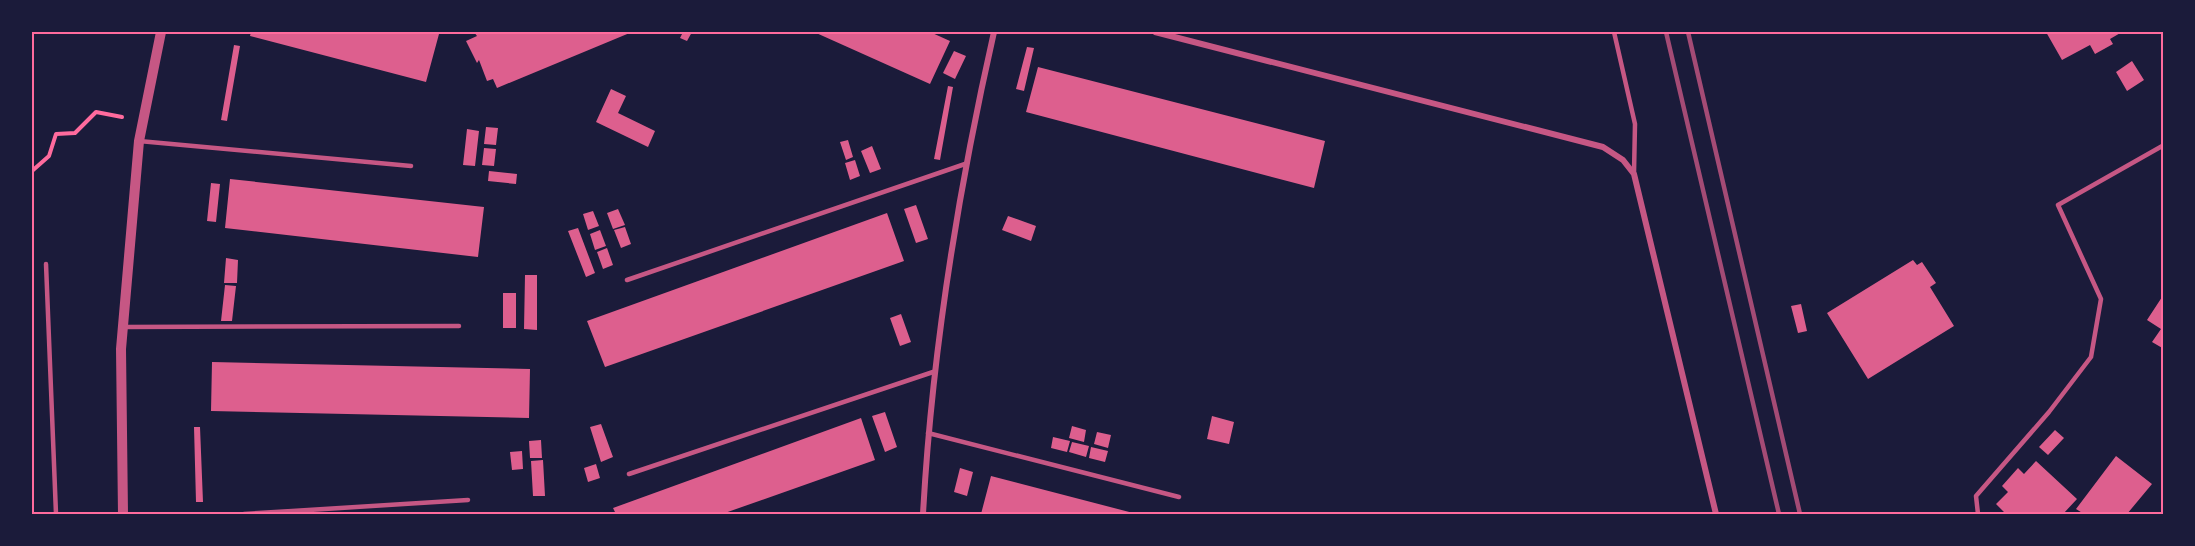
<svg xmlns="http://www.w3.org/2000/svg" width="2195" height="546" viewBox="0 0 2195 546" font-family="'PT Sans',sans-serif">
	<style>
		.building { fill: #dd5f8e }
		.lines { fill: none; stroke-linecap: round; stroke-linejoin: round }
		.path { stroke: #ff6b9d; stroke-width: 4 }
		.service { stroke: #c65784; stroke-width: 4.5 }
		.minor { stroke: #c65784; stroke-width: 6 }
		.tertiary { stroke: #c65784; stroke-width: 10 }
		.rail { stroke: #a44b75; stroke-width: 4.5 }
		.neatline { fill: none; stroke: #ff6b9d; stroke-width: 2 }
	</style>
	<rect width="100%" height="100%" fill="#1b1b3a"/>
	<!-- building -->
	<path class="building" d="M 251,32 L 432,32 L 439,34 L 426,82 L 250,36 Z
		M 474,32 L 632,32 L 497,88 L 493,79 L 487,81 L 479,60 L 477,63 L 466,41 L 477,36 Z
		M 683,32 L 692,32 L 687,41 L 680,38 Z
		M 814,32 L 930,32 L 950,41 L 930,84 Z
		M 2046,32 L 2122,32 L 2110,39 L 2113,44 L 2095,54 L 2090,45 L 2062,60 Z
		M 234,45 L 240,46 L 227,121 L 221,120 Z
		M 1027,47 L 1034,48 L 1024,91 L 1016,89 Z
		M 954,51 L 966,56 L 955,79 L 943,73 Z
		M 2132,61 L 2144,80 L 2127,91 L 2116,72 Z
		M 1038,67 L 1325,141 L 1314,188 L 1026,112 Z
		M 948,86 L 953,87 L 940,160 L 934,159 Z
		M 611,89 L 626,96 L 618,113 L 655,131 L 648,147 L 596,122 Z
		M 486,127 L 498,128 L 496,145 L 484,144 Z
		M 467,129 L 479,131 L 475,166 L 463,165 Z
		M 848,140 L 853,157 L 846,160 L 840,142 Z
		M 872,146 L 881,169 L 870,173 L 861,151 Z
		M 484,148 L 496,149 L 494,166 L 482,165 Z
		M 855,160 L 860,176 L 850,180 L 845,163 Z
		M 489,171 L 517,174 L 516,184 L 488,181 Z
		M 230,179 L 484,207 L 478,257 L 225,228 Z
		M 211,183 L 220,184 L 216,222 L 207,221 Z
		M 916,205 L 928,239 L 916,243 L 904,209 Z
		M 618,209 L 625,225 L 613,229 L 607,213 Z
		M 593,211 L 599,226 L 588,230 L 583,214 Z
		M 887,213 L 904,261 L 605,367 L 587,321 Z
		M 1008,216 L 1036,226 L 1031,241 L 1002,230 Z
		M 625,227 L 631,244 L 621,248 L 614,230 Z
		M 578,228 L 595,273 L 586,277 L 568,231 Z
		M 600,230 L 606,246 L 595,250 L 590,234 Z
		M 607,248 L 613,265 L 603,269 L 597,252 Z
		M 226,258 L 238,260 L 237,283 L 224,283 Z
		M 1913,260 L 1917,265 L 1922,262 L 1936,283 L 1930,287 L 1954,326 L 1868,379 L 1827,313 Z
		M 525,275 L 537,275 L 537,330 L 524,329 Z
		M 225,285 L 236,286 L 232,321 L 221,321 Z
		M 503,293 L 516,293 L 516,328 L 503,328 Z
		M 2164,294 L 2164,349 L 2152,342 L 2161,329 L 2147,320 Z
		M 1801,304 L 1807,331 L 1798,333 L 1791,306 Z
		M 901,314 L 911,342 L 900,346 L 890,318 Z
		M 212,362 L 530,369 L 529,418 L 211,411 Z
		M 885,412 L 897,447 L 885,452 L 872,416 Z
		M 1212,416 L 1234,422 L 1229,444 L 1207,439 Z
		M 861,418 L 875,460 L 722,514 L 616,514 L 613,508 Z
		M 601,424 L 613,457 L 601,462 L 590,427 Z
		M 1072,426 L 1086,430 L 1084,442 L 1069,438 Z
		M 194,427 L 200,427 L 203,502 L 196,502 Z
		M 2055,430 L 2064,438 L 2048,455 L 2039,447 Z
		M 1097,432 L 1111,435 L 1108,448 L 1094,444 Z
		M 1053,437 L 1070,441 L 1067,452 L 1051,448 Z
		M 541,440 L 542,458 L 530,458 L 529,441 Z
		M 1072,442 L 1089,446 L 1086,457 L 1069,452 Z
		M 1091,447 L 1108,451 L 1105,462 L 1089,458 Z
		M 522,451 L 523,469 L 512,470 L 510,452 Z
		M 2116,456 L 2152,484 L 2127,514 L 2084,514 L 2076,509 Z
		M 543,460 L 545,496 L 533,496 L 531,461 Z
		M 2036,461 L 2077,499 L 2063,514 L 2006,514 L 1996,504 L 2008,492 L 2002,486 L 2018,468 L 2024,474 Z
		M 596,464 L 600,478 L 588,482 L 584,468 Z
		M 960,468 L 973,472 L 967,496 L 954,492 Z
		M 991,476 L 1137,514 L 981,514 Z"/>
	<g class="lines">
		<!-- path -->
		<path class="path" d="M 32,171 L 49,156 L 56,134 L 75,133 L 96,112 L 122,117"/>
		<!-- service -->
		<path class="service" d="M 1614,32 L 1635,124 L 1634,173
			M 139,141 L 411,166
			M 46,264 L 56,514
			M 627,280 L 965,164
			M 123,327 L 459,326
			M 928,433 L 1179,497
			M 629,474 L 933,372
			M 244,514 L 468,500
			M 1978,514 L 1976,496 L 2049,412 L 2091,357 L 2101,299 L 2058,205 L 2164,145"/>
		<!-- minor -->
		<path class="minor" d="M 1155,32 L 1603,147 L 1623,160 L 1634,174 L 1716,514
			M 923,514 C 932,351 958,191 994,32"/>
		<!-- tertiary -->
		<path class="tertiary" d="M 123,514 L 121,349 L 139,141 L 161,32"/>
		<!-- rail -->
		<path class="rail" d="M 1666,32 L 1779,514
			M 1688,32 L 1800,514"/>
	</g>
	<!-- border -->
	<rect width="2195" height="546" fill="none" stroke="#1b1b3a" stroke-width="66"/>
	<rect x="33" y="33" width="2129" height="480" class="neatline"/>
</svg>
